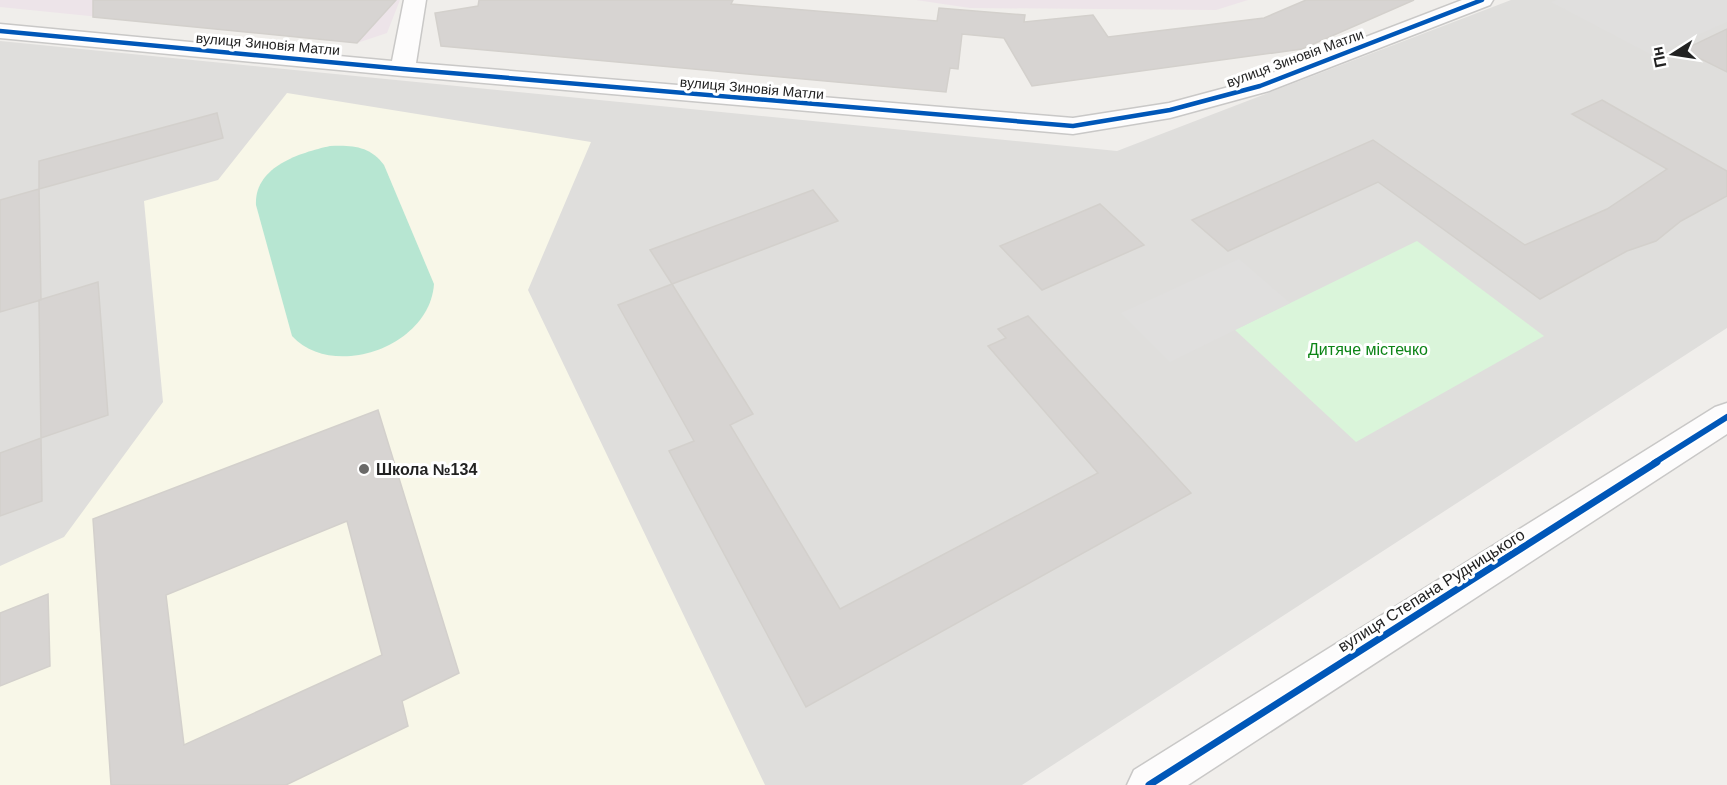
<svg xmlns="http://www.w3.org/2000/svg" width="1727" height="785" viewBox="0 0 1727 785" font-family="Arial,sans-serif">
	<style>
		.residential { fill: #dfdedc }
		.industrial { fill: #ede4e9 }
		.education { fill: #f8f7e8 }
		.park { fill: #daf5da }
		.pitch { fill: #b7e6d2 }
		.parking { fill: #e0dfde }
		.building { fill: #d7d4d2; stroke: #d3d0cc; stroke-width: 1.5; fill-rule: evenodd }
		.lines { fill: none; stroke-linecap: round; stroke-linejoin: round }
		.minor-casing { stroke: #c9c8c7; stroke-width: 3 }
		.minor { fill: #fdfcfc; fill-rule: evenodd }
		.cycleway-far2-casing { stroke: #fff; stroke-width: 8 }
		.cycleway-far1-casing { stroke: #fff; stroke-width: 10 }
		.cycleway-casing { stroke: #fff; stroke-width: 10 }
		.cycleway-far2 { stroke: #0057b8; stroke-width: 4.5 }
		.cycleway-far1 { stroke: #0057b8; stroke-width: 6 }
		.cycleway { stroke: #0057b8; stroke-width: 7 }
		.poi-dot { fill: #6a6968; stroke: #fff; stroke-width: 2 }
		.labels { text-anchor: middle; stroke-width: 6; stroke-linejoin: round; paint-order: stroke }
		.far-street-label { font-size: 14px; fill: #222; stroke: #fff }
		.park-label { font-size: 16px; fill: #0c8416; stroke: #fff }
		.poi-label { font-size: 16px; font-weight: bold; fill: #222; stroke: #fff; text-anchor: start }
		.street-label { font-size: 16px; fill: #222; stroke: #fff }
	</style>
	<rect width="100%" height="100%" fill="#f0eeeb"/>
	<!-- residential -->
	<path class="residential" d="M 1511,0 L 1727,0 L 1727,328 L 1022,785 L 0,785 L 0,41 L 1117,151 Z"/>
	<!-- industrial -->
	<path class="industrial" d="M 0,0 L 400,0 L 387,33 L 357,43 L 0,7 Z
		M 916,0 L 1248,0 L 1216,10 L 970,8 Z"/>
	<!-- education -->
	<path class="education" d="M 287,93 L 591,142 L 528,290 L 765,785 L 0,785 L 0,566 L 64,537 L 163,402 L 144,201 L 218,180 Z"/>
	<!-- park -->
	<path class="park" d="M 1417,241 L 1544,336 L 1356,442 L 1235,330 Z"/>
	<!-- pitch -->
	<path class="pitch" d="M 330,146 C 352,145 370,146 384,165 L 434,284 C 430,346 334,381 292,336 L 256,205 C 254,167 299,153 330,146 Z"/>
	<!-- parking -->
	<path class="parking" d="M 1557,0 L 1727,0 L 1727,22 L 1652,55 L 1551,2 Z
		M 1239,259 L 1290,303 L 1170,362 L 1121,313 Z"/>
	<!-- building -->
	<path class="building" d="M 93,0 L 396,0 L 357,43 L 93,17 Z
		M 479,0 L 733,0 L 731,4 L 937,21 L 939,8 L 1025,15 L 1024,22 L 1093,15 L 1108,37 L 1264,18 L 1306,0 L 1414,0 L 1302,49 L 1032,86 L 1004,38 L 962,34 L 958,69 L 950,68 L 946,92 L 441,46 L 435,13 L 478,6 Z
		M 1727,29 L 1727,72 L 1683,50 Z
		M 1602,100 L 1727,171 L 1727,196 L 1681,221 L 1656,241 L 1627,251 L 1540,299 L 1378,182 L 1228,251 L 1192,220 L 1373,140 L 1525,245 L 1607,209 L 1667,169 L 1572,114 Z
		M 217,113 L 223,138 L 39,189 L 39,161 Z
		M 39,189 L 41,300 L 0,312 L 0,200 Z
		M 813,190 L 838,221 L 672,284 L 650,250 Z
		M 1100,204 L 1144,245 L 1042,290 L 1000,246 Z
		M 98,282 L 108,415 L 41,438 L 39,300 Z
		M 672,284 L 753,414 L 730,425 L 840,609 L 1098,473 L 988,346 L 1006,338 L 998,329 L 1028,316 L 1191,493 L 806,707 L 669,451 L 694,441 L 618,305 Z
		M 378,410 L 459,673 L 402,701 L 408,726 L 286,785 L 111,785 L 93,519 ZM 347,521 L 382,655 L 184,745 L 166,595 Z
		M 41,438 L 42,501 L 0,516 L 0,453 Z
		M 48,594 L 50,666 L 0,686 L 0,613 Z"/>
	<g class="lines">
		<!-- minor casing -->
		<g class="minor-casing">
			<path id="minor" d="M 404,0 L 426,0 L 416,63 L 1073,118 L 1169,103 L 1251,81 L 1462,0 L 1493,0 L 1490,5 L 1269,91 L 1170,118 L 1073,134 L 403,76 L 0,38 L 0,24 L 392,61 Z
				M 1727,403 L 1727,434 L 1188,785 L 1127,785 L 1134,770 L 1715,407 Z"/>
		</g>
		<!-- minor -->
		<use href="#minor" class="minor"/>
		<!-- cycleway-far2 casing -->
		<g class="cycleway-far2-casing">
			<path id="cycleway-far2" d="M 0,31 L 403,69 L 1073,126 L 1170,110 L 1260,86 L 1482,0"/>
		</g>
		<!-- cycleway-far1 casing -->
		<g class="cycleway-far1-casing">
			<path id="cycleway-far1" d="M 1654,463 L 1727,417"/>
		</g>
		<!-- cycleway casing -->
		<g class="cycleway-casing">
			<path id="cycleway" d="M 1149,785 L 1657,462"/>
		</g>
		<!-- cycleway-far2 -->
		<use href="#cycleway-far2" class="cycleway-far2"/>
		<!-- cycleway-far1 -->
		<use href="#cycleway-far1" class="cycleway-far1"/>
		<!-- cycleway -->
		<use href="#cycleway" class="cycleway"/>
	</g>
	<!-- markers -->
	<circle class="poi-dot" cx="364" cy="469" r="6"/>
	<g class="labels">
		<!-- far-street labels -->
		<g class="far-street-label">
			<text transform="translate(268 44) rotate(5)" y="5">вулиця Зиновія Матли</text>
			<text transform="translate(1295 58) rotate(-20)" y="5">вулиця Зиновія Матли</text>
			<text transform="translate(752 88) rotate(5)" y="5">вулиця Зиновія Матли</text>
		</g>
		<!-- park labels -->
		<g class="park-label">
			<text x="1368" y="355">Дитяче містечко</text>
		</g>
		<!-- poi labels -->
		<g class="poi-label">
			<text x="376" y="475">Школа №134</text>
		</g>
		<!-- street labels -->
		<g class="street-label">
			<text transform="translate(1431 590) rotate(-32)" y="6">вулиця Степана Рудницького</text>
		</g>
	</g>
	<!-- north arrow -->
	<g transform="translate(1673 54) rotate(258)" stroke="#ffffff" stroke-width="4.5" paint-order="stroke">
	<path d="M0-4.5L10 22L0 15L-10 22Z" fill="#222222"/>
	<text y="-9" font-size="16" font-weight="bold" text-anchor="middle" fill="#222222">Пн</text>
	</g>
</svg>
